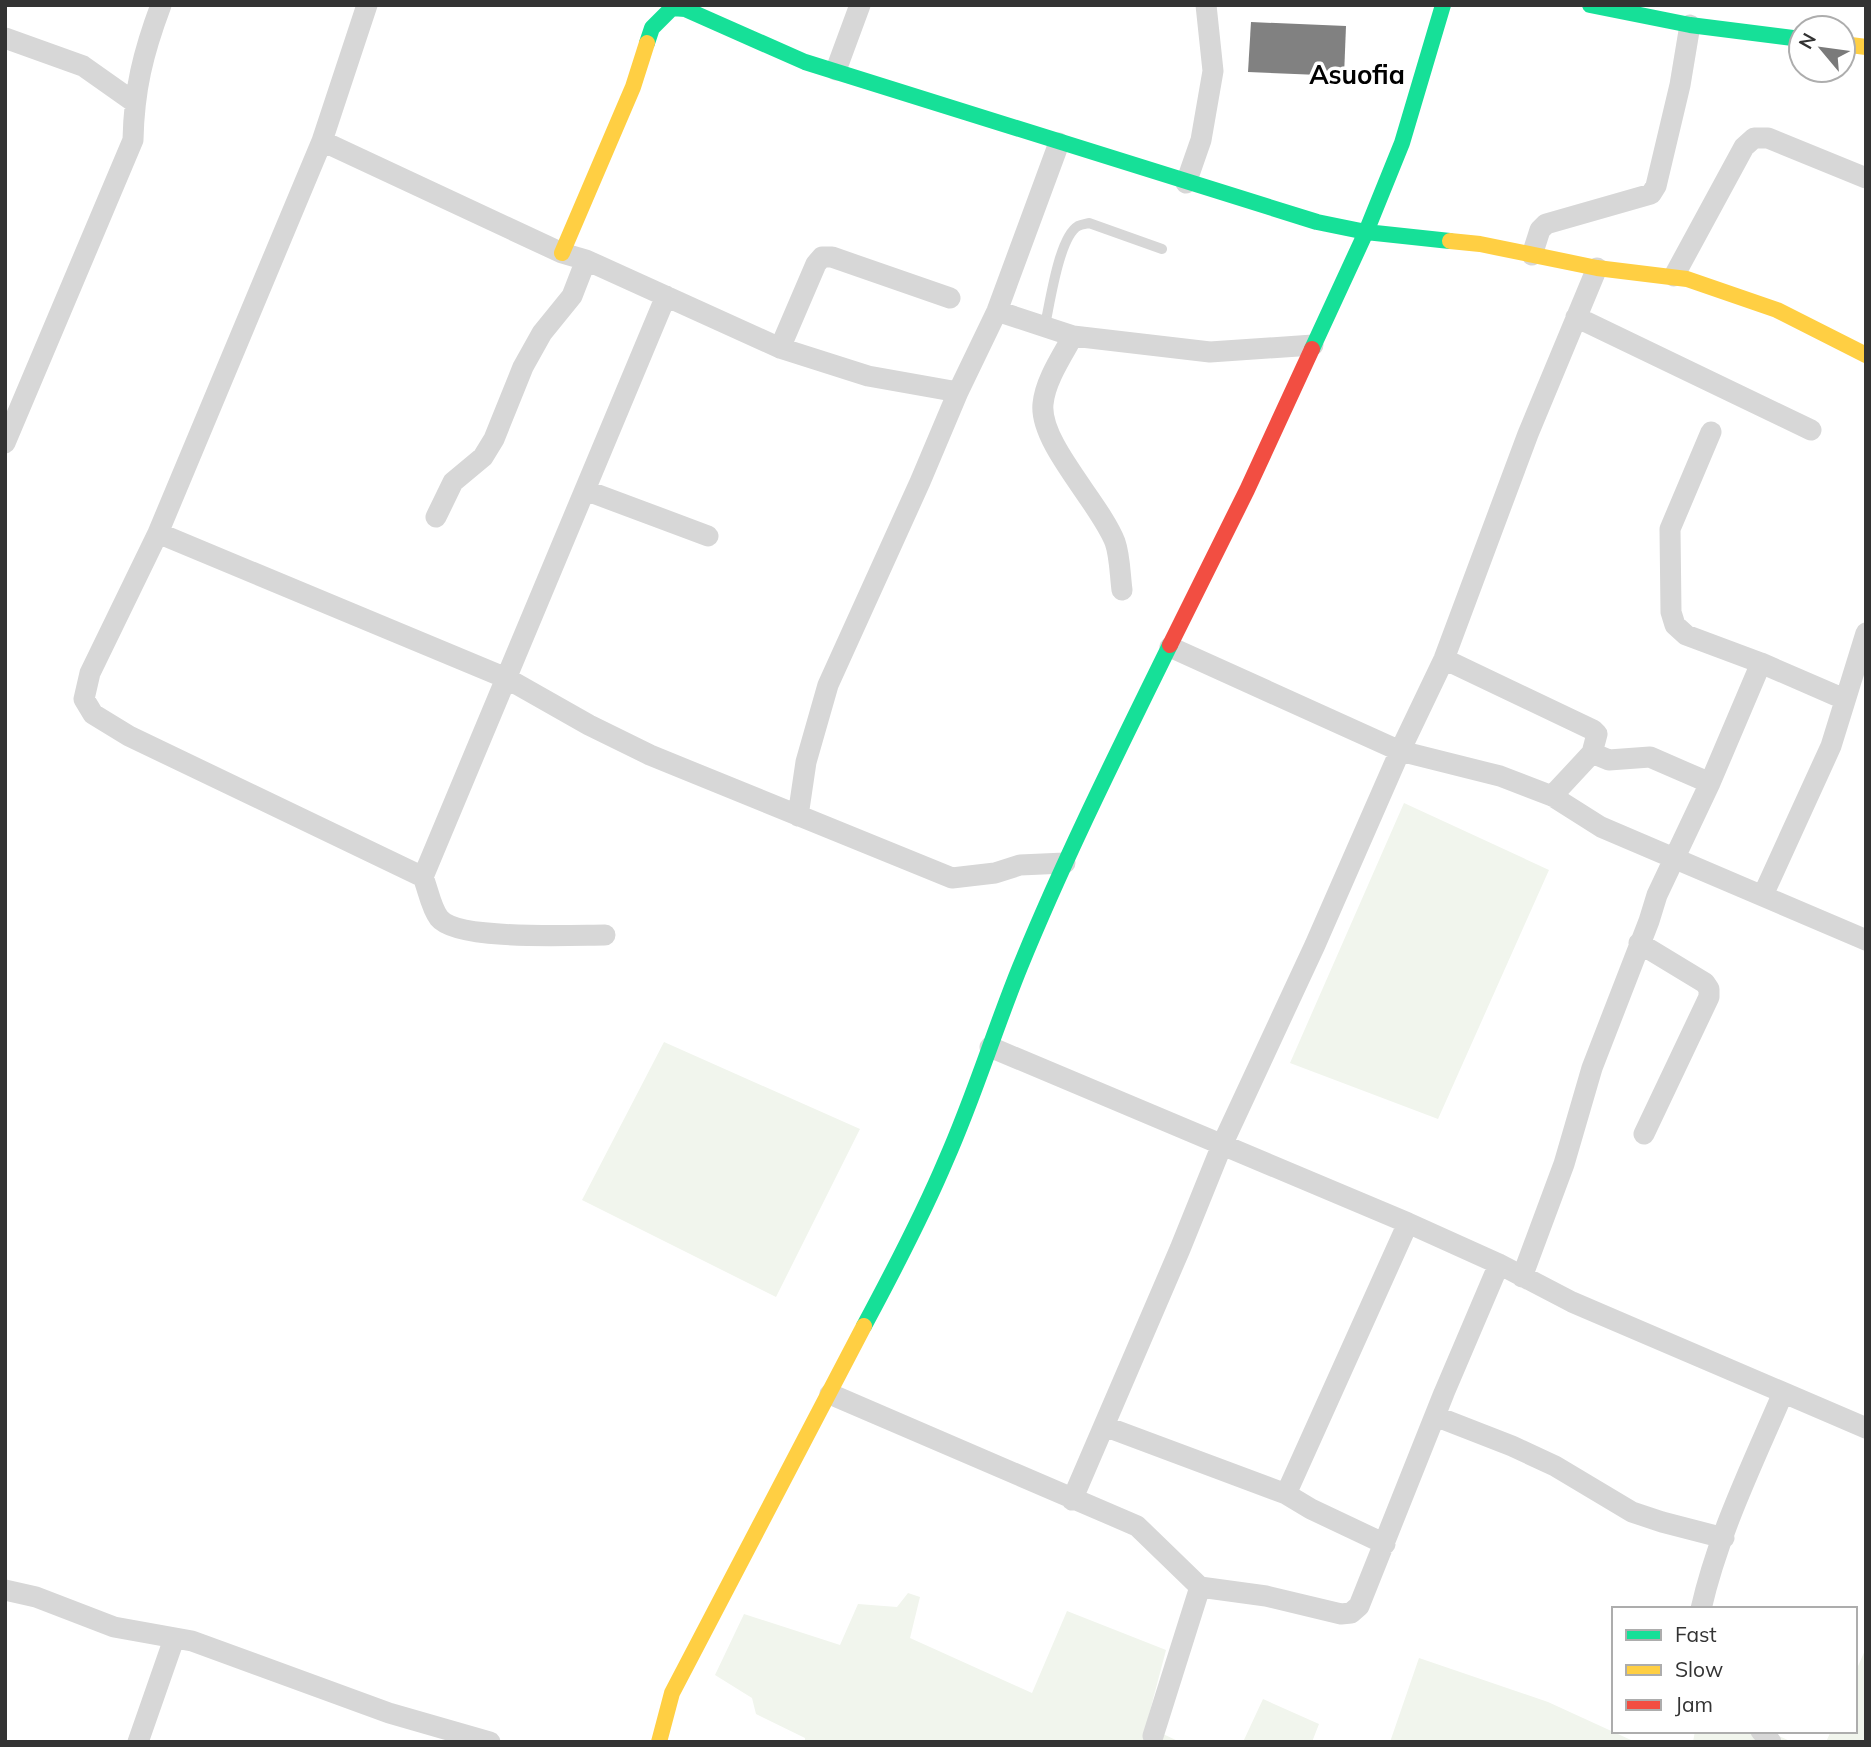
<svg xmlns="http://www.w3.org/2000/svg" width="1871" height="1747" viewBox="0 0 1871 1747" font-family="Mulish,sans-serif">
	<style>
		.green { fill: #f1f5ed }
		.building { fill: #818181 }
		.lines { fill: none; stroke-linecap: round; stroke-linejoin: round }
		.lane { stroke: #d7d7d7; stroke-width: 10 }
		.street { stroke: #d7d7d7; stroke-width: 21 }
		.fast { stroke: #16e098; stroke-width: 16 }
		.slow { stroke: #ffcf43; stroke-width: 16 }
		.jam { stroke: #f24e42; stroke-width: 16 }
		.labels { text-anchor: middle; stroke-width: 7; stroke-linejoin: round; paint-order: stroke }
		.district-label { font-size: 26px; font-weight: bold; fill: #000; stroke: #fff }
	</style>
	<rect width="100%" height="100%" fill="#fff"/>
	<!-- green -->
	<path class="green" d="M 1404,803 L 1549,870 L 1438,1119 L 1290,1063 Z
		M 664,1042 L 860,1129 L 776,1297 L 582,1200 Z
		M 908,1593 L 920,1597 L 910,1638 L 1032,1693 L 1067,1611 L 1166,1650 L 1146,1726 L 1180,1742 L 805,1742 L 805,1738 L 756,1714 L 752,1698 L 715,1675 L 744,1614 L 840,1645 L 858,1604 L 897,1607 Z
		M 1866,1648 L 1866,1742 L 1826,1742 L 1831,1731 L 1855,1731 L 1855,1673 Z
		M 1419,1658 L 1548,1702 L 1631,1740 L 1631,1742 L 1390,1742 Z
		M 1263,1699 L 1319,1724 L 1312,1742 L 1243,1742 Z
		M 1695,1731 L 1777,1731 L 1777,1735 L 1792,1742 L 1693,1742 Z"/>
	<!-- building -->
	<path class="building" d="M 1251,22 L 1346,26 L 1344,76 L 1248,72 Z"/>
	<g class="lines">
		<!-- lane -->
		<path class="lane" d="M 1045,325 C 1050,303 1059,237 1078,226 C 1082,224 1086,224 1089,223 L 1162,249"/>
		<!-- street -->
		<path class="street" d="M 367,5 L 322,141 L 158,533 L 90,673 L 84,699 L 93,714 L 129,736 L 423,877
			M 5,38 L 83,66 L 134,102
			M 836,70 L 860,5
			M 322,141 L 562,253 L 586,260 L 780,348 L 868,376 L 958,392
			M 1186,183 L 1201,140 L 1213,71 L 1206,5
			M 1532,255 L 1540,230 L 1546,224 L 1651,194 L 1656,186 L 1680,85 L 1690,25
			M 1674,276 L 1744,147 L 1754,138 L 1768,138 L 1866,178
			M 997,311 L 1073,336 L 1210,352 L 1313,345
			M 1576,317 L 1811,430
			M 1073,336 C 1062,356 1045,381 1043,404 C 1039,443 1100,503 1115,542 C 1120,556 1120,575 1122,590
			M 780,348 L 816,264 L 822,257 L 832,257 L 950,298
			M 1711,432 L 1670,529 L 1671,612 L 1675,625 L 1686,635 L 1761,663 L 1844,699
			M 5,443 L 133,140 C 134,90 143,53 161,5
			M 585,490 L 708,536
			M 436,517 L 453,482 L 483,457 L 494,439 L 523,367 L 542,333 L 572,296 L 586,260
			M 158,533 L 506,678 L 589,725 L 650,755 L 952,878 L 995,873 L 1020,865 L 1065,863
			M 1170,647 L 1400,751 L 1500,776 L 1552,796 L 1601,827 L 1866,940
			M 1444,659 L 1593,730 L 1597,734 L 1592,753 L 1552,796
			M 1592,753 L 1609,760 L 1650,757 L 1710,783
			M 798,816 L 806,762 L 828,685 L 920,482 L 958,392 L 997,311 L 1059,143
			M 1763,895 L 1831,746 L 1866,633
			M 605,935 C 573,935 457,941 439,918 C 431,908 428,889 423,877 L 666,296
			M 1639,943 L 1705,983 L 1709,989 L 1709,997 L 1644,1134
			M 990,1047 L 1408,1223 L 1499,1264 L 1572,1302 L 1866,1428
			M 1522,1277 L 1564,1164 L 1592,1068 L 1649,921 L 1657,895 L 1710,783 L 1761,663
			M 830,1394 L 1137,1526 L 1200,1587
			M 1435,1416 L 1512,1446 L 1555,1466 L 1632,1512 L 1662,1522 L 1724,1538
			M 1104,1426 L 1286,1494 L 1311,1509 L 1385,1544
			M 1286,1494 L 1408,1223
			M 1072,1500 L 1180,1249 L 1222,1145 L 1315,945 L 1400,751 L 1444,659 L 1528,434 L 1597,268
			M 5,1590 L 36,1597 L 114,1627 L 192,1641 L 389,1713 L 490,1742
			M 1701,1609 C 1718,1534 1753,1463 1783,1393
			M 1761,1731 L 1771,1742
			M 1153,1736 L 1200,1587 L 1266,1596 L 1341,1614 L 1351,1613 L 1359,1606 L 1444,1393 L 1499,1264
			M 138,1742 L 174,1639"/>
		<!-- fast -->
		<path class="fast" d="M 1590,5 L 1690,25 L 1801,39
			M 647,43 L 652,28 L 672,8 L 685,9 L 805,62 L 1317,222 L 1366,232 L 1450,241
			M 1312,349 L 1366,232 L 1402,143 L 1443,5
			M 864,1326 C 893,1272 922,1217 946,1160 C 974,1097 994,1031 1020,967 C 1065,857 1118,751 1170,645"/>
		<!-- slow -->
		<path class="slow" d="M 1843,44 L 1866,47
			M 1450,241 L 1480,244 L 1597,268 L 1687,279 L 1777,310 L 1866,355
			M 562,253 L 633,87 L 647,43
			M 659,1742 L 672,1693 L 864,1326"/>
		<!-- jam -->
		<path class="jam" d="M 1170,645 L 1247,490 L 1312,349"/>
	</g>
	<g class="labels">
		<!-- district labels -->
		<g class="district-label">
			<text x="1357" y="84">Asuofia</text>
		</g>
	</g>
	<!-- border -->
	<rect width="1871" height="1747" fill="none" stroke="#333333" stroke-width="14"/>
	<!-- legend -->
	<rect x="1612" y="1607" width="245" height="126" fill="#ffffff" stroke="#adadad" stroke-width="2"/>
	<rect x="1626" y="1630" width="35" height="10" fill="#16e098" stroke="#adadad" stroke-width="2"/>
	<text x="1675" y="1642" font-size="21" fill="#333333">Fast</text>
	<rect x="1626" y="1665" width="35" height="10" fill="#ffcf43" stroke="#adadad" stroke-width="2"/>
	<text x="1675" y="1677" font-size="21" fill="#333333">Slow</text>
	<rect x="1626" y="1700" width="35" height="10" fill="#f24e42" stroke="#adadad" stroke-width="2"/>
	<text x="1675" y="1712" font-size="21" fill="#333333">Jam</text>
	<!-- north arrow -->
	<g transform="translate(1822 49) rotate(299)"><circle r="33" fill="#ffffff" stroke="#adadad" stroke-width="2"/>
	<path d="M0-5L12 26L0 18L-12 26Z" fill="#7a7a7a"/>
	<text y="-10" font-size="19" font-weight="bold" text-anchor="middle" fill="#333333">N</text>
	</g>
</svg>
